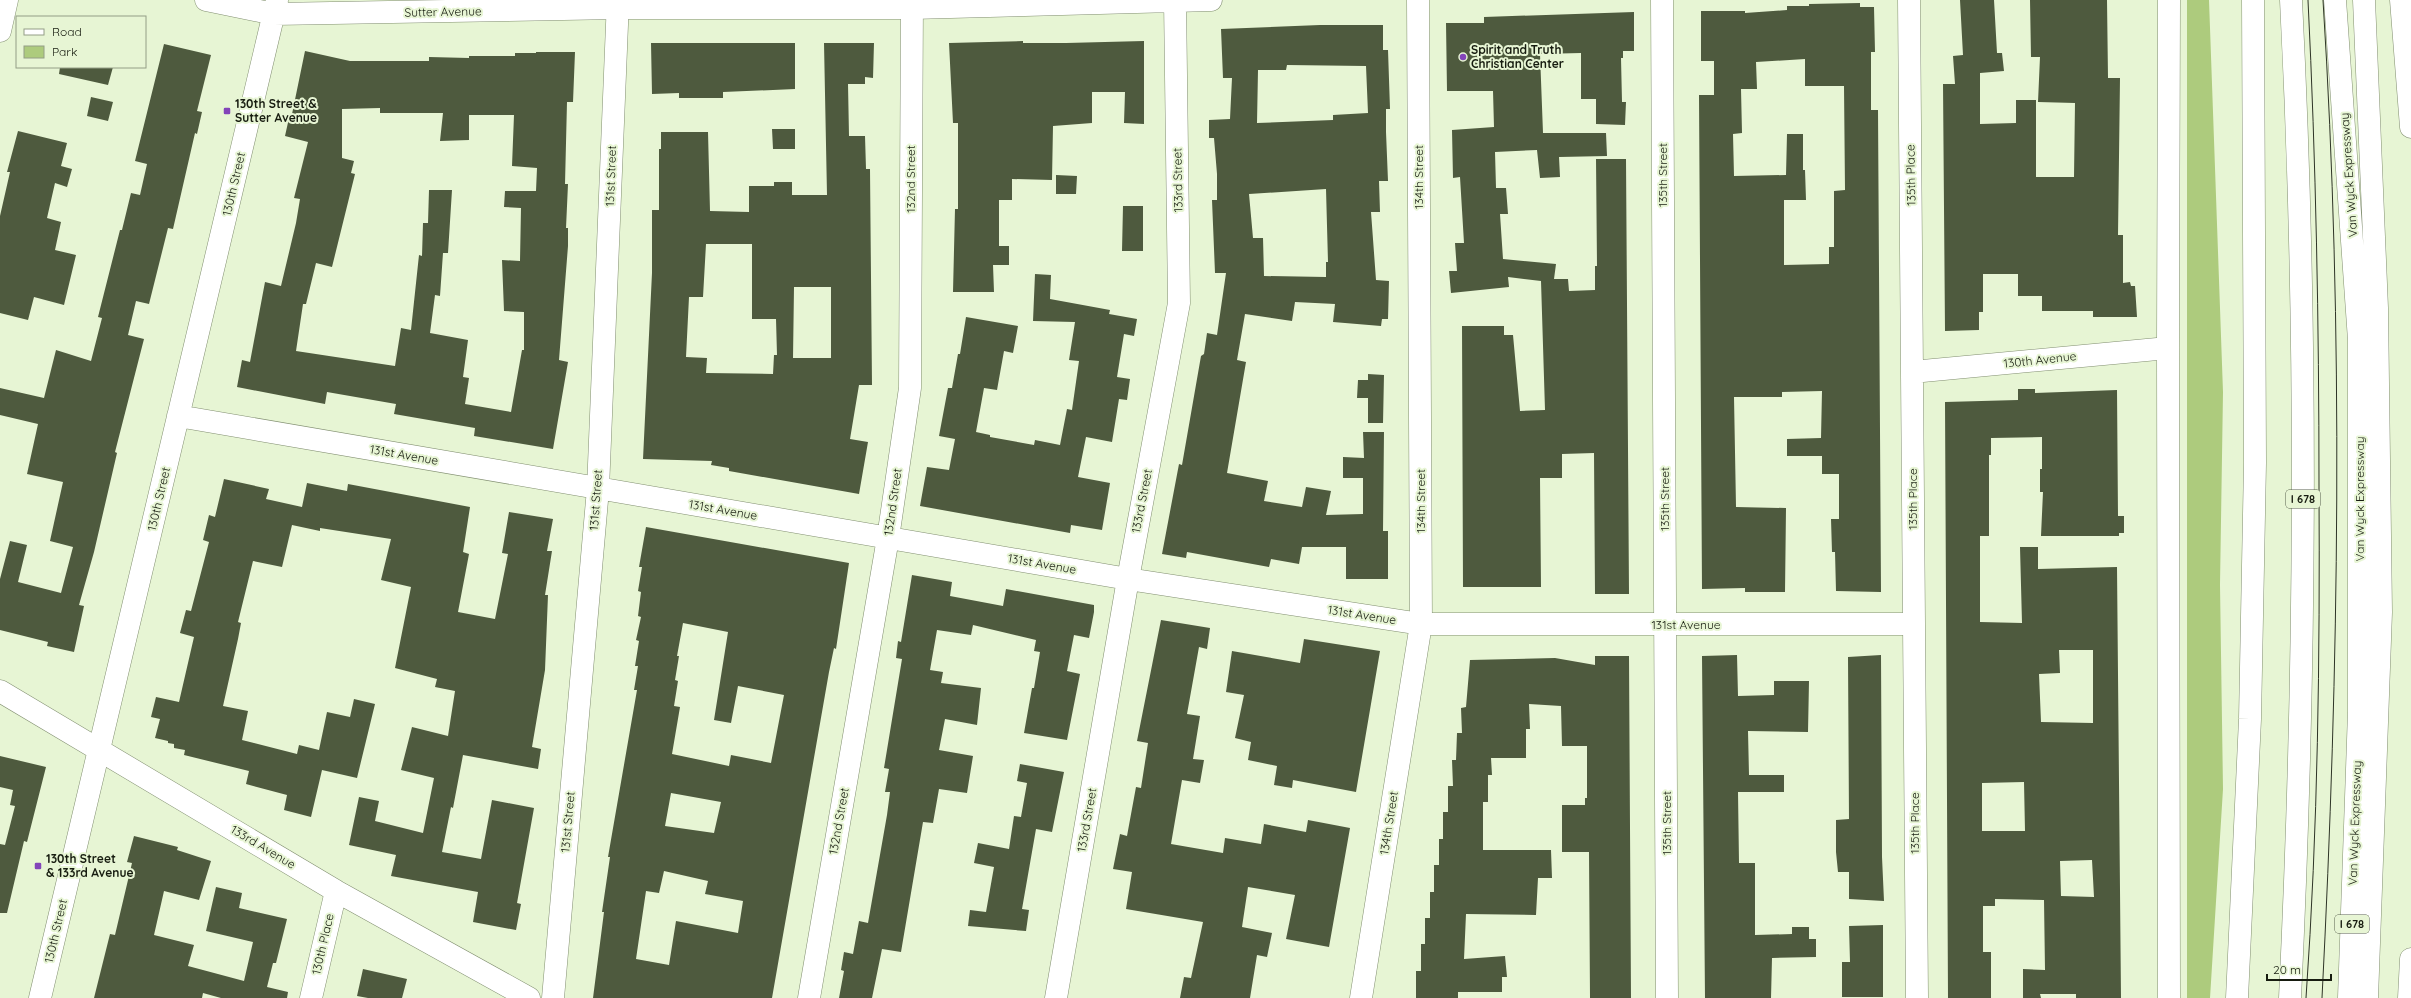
<svg xmlns="http://www.w3.org/2000/svg" width="2411" height="998" viewBox="0 0 2411 998" font-family="Quicksand,sans-serif">
	<style>
		.green { fill: #adcb7d }
		.building { fill: #4e5a3e; fill-rule: evenodd }
		.lines { fill: none; stroke-linecap: round; stroke-linejoin: round }
		.minor-casing { stroke: #828f71; stroke-width: 23 }
		.highway-casing { stroke: #828f71; stroke-width: 23 }
		.minor { stroke: #fff; stroke-width: 22 }
		.highway { stroke: #fff; stroke-width: 22 }
		.tram { stroke: #2e3426; stroke-width: 1 }
		.poi-dot { fill: #8344b9; stroke: #e7f5d4; stroke-width: 1.5 }
		.labels { text-anchor: middle; stroke-width: 4; stroke-linejoin: round; paint-order: stroke }
		.shield { fill: #e7f5d4; stroke: #555d4b; stroke-width: 1 }
		.shield-label { font-size: 11px; font-weight: bold; fill: #171c10 }
		.street-label { font-size: 12px; fill: #171c10; stroke: #e7f5d4 }
		.poi-label { font-size: 12px; font-weight: bold; fill: #171c10; stroke: #e7f5d4; text-anchor: start }
	</style>
	<rect width="100%" height="100%" fill="#e7f5d4"/>
	<!-- green -->
	<path class="green" d="M 2187,0 L 2209,0 L 2223,392 L 2220,585 L 2223,789 L 2210,998 L 2187,998 Z"/>
	<!-- building -->
	<path class="building" d="M 1960,0 L 1994,0 L 1997,53 L 2002,53 L 2004,71 L 1980,73 L 1980,124 L 2016,123 L 2016,100 L 2036,100 L 2036,177 L 2074,177 L 2075,103 L 2038,102 L 2040,57 L 2031,57 L 2030,0 L 2107,0 L 2108,78 L 2120,78 L 2118,235 L 2123,235 L 2123,283 L 2130,282 L 2131,286 L 2135,286 L 2137,317 L 2093,317 L 2093,311 L 2042,311 L 2042,296 L 2018,296 L 2018,274 L 1983,274 L 1983,312 L 1979,312 L 1979,330 L 1945,331 L 1943,84 L 1955,84 L 1953,56 L 1963,55 Z
		M 1860,3 L 1860,7 L 1874,7 L 1875,52 L 1871,52 L 1871,110 L 1878,110 L 1881,592 L 1836,591 L 1835,552 L 1832,552 L 1831,519 L 1839,519 L 1839,474 L 1822,474 L 1822,456 L 1787,456 L 1787,439 L 1821,438 L 1822,391 L 1782,392 L 1782,397 L 1734,397 L 1736,507 L 1786,508 L 1785,592 L 1745,592 L 1745,588 L 1702,589 L 1699,95 L 1714,95 L 1714,61 L 1701,61 L 1701,11 L 1745,11 L 1745,13 L 1787,10 L 1787,6 L 1809,6 L 1809,4 ZM 1805,59 L 1805,86 L 1844,86 L 1845,190 L 1834,191 L 1834,247 L 1829,247 L 1829,264 L 1784,265 L 1784,200 L 1806,200 L 1805,170 L 1803,170 L 1803,134 L 1787,134 L 1786,175 L 1734,176 L 1733,134 L 1742,133 L 1741,89 L 1757,89 L 1756,62 Z
		M 1634,12 L 1634,51 L 1623,51 L 1623,58 L 1621,58 L 1622,102 L 1626,102 L 1625,125 L 1596,124 L 1596,99 L 1581,99 L 1581,53 L 1540,54 L 1543,133 L 1606,133 L 1607,156 L 1559,157 L 1560,177 L 1540,178 L 1537,150 L 1495,152 L 1496,188 L 1506,188 L 1508,214 L 1500,214 L 1503,259 L 1556,264 L 1554,279 L 1568,279 L 1569,291 L 1595,290 L 1595,266 L 1597,266 L 1596,159 L 1626,159 L 1629,594 L 1595,594 L 1594,453 L 1562,454 L 1562,478 L 1540,478 L 1541,587 L 1463,587 L 1462,326 L 1504,326 L 1504,335 L 1513,335 L 1520,411 L 1545,410 L 1541,281 L 1508,277 L 1509,287 L 1451,293 L 1449,271 L 1457,271 L 1455,243 L 1464,243 L 1460,177 L 1453,178 L 1452,130 L 1494,127 L 1493,91 L 1447,91 L 1446,23 L 1484,23 L 1484,17 Z
		M 1320,25 L 1383,25 L 1383,50 L 1388,50 L 1390,109 L 1386,109 L 1386,132 L 1388,181 L 1379,181 L 1380,212 L 1371,212 L 1376,280 L 1389,281 L 1388,319 L 1382,319 L 1381,326 L 1333,322 L 1335,304 L 1295,302 L 1292,321 L 1245,314 L 1237,360 L 1246,362 L 1227,473 L 1268,481 L 1264,501 L 1302,507 L 1306,487 L 1331,491 L 1326,515 L 1363,514 L 1363,478 L 1343,478 L 1343,457 L 1364,458 L 1363,432 L 1384,432 L 1383,531 L 1388,531 L 1388,579 L 1346,579 L 1346,547 L 1302,547 L 1299,564 L 1271,559 L 1269,567 L 1187,552 L 1186,558 L 1162,554 L 1179,464 L 1182,465 L 1201,356 L 1204,354 L 1207,333 L 1217,335 L 1226,273 L 1215,273 L 1212,200 L 1217,200 L 1217,174 L 1214,138 L 1209,138 L 1209,120 L 1230,119 L 1232,78 L 1223,78 L 1221,29 ZM 1287,65 L 1366,66 L 1368,113 L 1333,115 L 1333,120 L 1257,123 L 1258,70 L 1286,70 ZM 1326,189 L 1328,262 L 1326,262 L 1326,277 L 1264,276 L 1263,238 L 1253,238 L 1249,194 Z
		M 1023,41 L 1023,43 L 1066,43 L 1144,41 L 1144,124 L 1124,123 L 1125,92 L 1092,92 L 1092,123 L 1053,126 L 1052,180 L 1012,179 L 1012,200 L 999,200 L 999,246 L 1009,246 L 1009,265 L 993,265 L 994,292 L 953,292 L 955,209 L 958,209 L 958,123 L 953,123 L 949,43 Z
		M 651,43 L 795,43 L 795,89 L 723,92 L 723,98 L 679,98 L 679,93 L 652,94 Z
		M 824,43 L 874,43 L 873,78 L 865,77 L 865,84 L 848,84 L 849,136 L 865,136 L 866,169 L 870,169 L 872,385 L 859,385 L 850,439 L 868,442 L 859,494 L 729,471 L 729,468 L 711,465 L 712,461 L 643,459 L 652,273 L 652,210 L 659,210 L 659,149 L 661,149 L 661,132 L 708,132 L 710,211 L 749,212 L 749,186 L 774,186 L 774,182 L 792,182 L 792,195 L 827,195 ZM 706,244 L 752,244 L 752,319 L 776,319 L 777,355 L 774,355 L 773,374 L 706,373 L 707,358 L 686,357 L 689,297 L 703,297 ZM 794,287 L 831,287 L 831,358 L 793,358 Z
		M 164,44 L 211,55 L 197,111 L 202,112 L 197,134 L 195,133 L 173,229 L 168,228 L 149,304 L 136,301 L 128,335 L 144,339 L 115,452 L 117,453 L 94,552 L 79,605 L 84,606 L 74,652 L 47,646 L 48,642 L 0,630 L 0,579 L 10,541 L 27,545 L 18,582 L 61,593 L 73,547 L 50,541 L 63,482 L 27,474 L 38,424 L 0,415 L 0,388 L 44,398 L 56,350 L 91,361 L 102,318 L 98,317 L 120,230 L 122,230 L 131,193 L 140,195 L 147,164 L 135,161 Z
		M 305,51 L 350,61 L 429,61 L 429,57 L 469,58 L 469,56 L 515,56 L 515,53 L 536,53 L 536,52 L 575,52 L 573,102 L 567,102 L 565,184 L 568,184 L 566,228 L 568,228 L 568,246 L 559,360 L 568,362 L 553,449 L 474,436 L 475,428 L 394,414 L 396,404 L 327,392 L 325,404 L 237,387 L 242,360 L 250,362 L 265,282 L 281,286 L 296,223 L 300,199 L 294,198 L 308,142 L 285,136 L 289,118 L 291,119 ZM 380,108 L 380,113 L 443,113 L 440,141 L 469,140 L 469,115 L 514,115 L 512,166 L 537,168 L 536,191 L 505,191 L 504,207 L 521,208 L 520,261 L 502,260 L 504,311 L 524,312 L 524,350 L 522,350 L 511,412 L 465,404 L 469,378 L 463,377 L 468,340 L 430,333 L 435,295 L 440,296 L 443,253 L 448,253 L 452,190 L 429,190 L 428,223 L 423,223 L 422,256 L 419,255 L 411,330 L 401,328 L 395,366 L 296,351 L 303,304 L 306,304 L 316,263 L 332,267 L 355,174 L 351,173 L 354,161 L 342,158 L 342,109 Z
		M 60,67 L 113,67 L 108,85 L 59,74 Z
		M 91,97 L 113,102 L 108,121 L 87,116 Z
		M 772,129 L 795,129 L 795,149 L 773,149 Z
		M 18,131 L 67,143 L 61,166 L 72,169 L 67,187 L 55,183 L 47,218 L 61,222 L 55,250 L 76,255 L 64,305 L 34,297 L 28,320 L 0,313 L 0,216 L 10,172 L 7,172 Z
		M 1056,175 L 1077,176 L 1076,194 L 1056,194 Z
		M 1123,206 L 1143,206 L 1143,251 L 1122,251 Z
		M 1035,274 L 1051,275 L 1050,299 L 1110,310 L 1109,314 L 1137,319 L 1134,336 L 1124,334 L 1117,377 L 1130,379 L 1127,400 L 1119,399 L 1112,442 L 1086,437 L 1078,477 L 1110,483 L 1102,530 L 1071,525 L 1070,533 L 920,506 L 927,467 L 949,470 L 955,439 L 939,436 L 948,388 L 952,388 L 958,354 L 960,354 L 966,317 L 1018,326 L 1013,353 L 1004,351 L 997,390 L 984,388 L 976,432 L 990,435 L 990,437 L 1034,445 L 1035,440 L 1060,445 L 1067,409 L 1072,410 L 1079,361 L 1069,360 L 1075,322 L 1033,321 Z
		M 1368,374 L 1384,375 L 1383,423 L 1368,423 L 1368,398 L 1357,398 L 1358,380 L 1368,380 Z
		M 2018,389 L 2035,389 L 2035,393 L 2117,390 L 2118,516 L 2124,516 L 2124,533 L 2119,533 L 2119,536 L 2041,536 L 2043,492 L 2040,492 L 2040,469 L 2042,469 L 2042,437 L 1991,438 L 1991,455 L 1989,455 L 1989,536 L 1980,536 L 1980,622 L 2022,623 L 2020,547 L 2038,547 L 2038,569 L 2117,567 L 2121,998 L 2076,998 L 2076,994 L 2040,994 L 2041,998 L 2023,998 L 2023,969 L 2045,970 L 2044,900 L 1995,899 L 1995,906 L 1983,906 L 1983,952 L 1991,952 L 1991,998 L 1948,998 L 1945,402 L 2018,400 ZM 2059,650 L 2093,650 L 2093,723 L 2041,722 L 2039,674 L 2060,673 ZM 2024,782 L 2025,831 L 1982,831 L 1982,783 ZM 2092,860 L 2094,897 L 2061,896 L 2060,861 Z
		M 224,479 L 269,489 L 266,499 L 302,507 L 307,483 L 347,491 L 348,484 L 470,507 L 463,552 L 469,554 L 458,612 L 495,619 L 508,554 L 502,553 L 509,512 L 553,519 L 547,551 L 552,551 L 545,595 L 548,595 L 545,670 L 532,747 L 541,749 L 538,769 L 463,755 L 453,808 L 451,807 L 442,852 L 481,859 L 492,800 L 534,808 L 517,903 L 521,904 L 516,930 L 473,922 L 478,892 L 391,876 L 396,855 L 349,845 L 359,797 L 379,801 L 375,821 L 423,833 L 434,778 L 401,770 L 412,727 L 448,736 L 455,691 L 435,687 L 437,679 L 395,668 L 411,587 L 381,580 L 391,539 L 320,528 L 320,531 L 292,525 L 282,567 L 253,561 L 238,622 L 241,623 L 238,639 L 223,706 L 248,711 L 242,740 L 297,754 L 299,745 L 319,750 L 327,712 L 350,717 L 354,699 L 375,704 L 357,778 L 322,770 L 311,817 L 284,810 L 287,795 L 246,784 L 249,771 L 184,755 L 185,750 L 174,748 L 174,744 L 168,743 L 168,741 L 155,738 L 160,719 L 151,717 L 156,697 L 179,702 L 194,637 L 180,633 L 186,610 L 191,611 L 209,542 L 203,540 L 209,515 L 215,517 Z
		M 646,527 L 849,563 L 836,649 L 834,648 L 829,672 L 772,998 L 593,998 L 604,912 L 602,912 L 610,857 L 608,857 L 637,690 L 634,690 L 638,666 L 635,666 L 639,641 L 636,640 L 641,617 L 638,616 L 641,592 L 638,591 L 642,567 L 639,567 ZM 683,623 L 728,632 L 714,720 L 731,723 L 738,686 L 784,695 L 771,763 L 731,755 L 729,766 L 672,754 L 680,707 L 674,706 L 678,681 L 675,680 L 679,656 L 677,656 ZM 671,793 L 721,802 L 714,833 L 665,826 ZM 664,871 L 708,881 L 705,894 L 743,901 L 738,933 L 676,921 L 669,965 L 636,959 L 646,891 L 659,893 Z
		M 912,575 L 952,582 L 950,596 L 1003,606 L 1006,589 L 1094,605 L 1094,612 L 1089,638 L 1074,635 L 1067,671 L 1080,674 L 1067,740 L 1024,733 L 1032,688 L 1034,688 L 1040,652 L 1034,651 L 1036,640 L 973,625 L 971,635 L 937,630 L 930,670 L 943,672 L 941,683 L 981,688 L 977,725 L 945,719 L 939,750 L 973,756 L 967,793 L 939,789 L 933,823 L 923,822 L 901,952 L 882,949 L 872,998 L 839,998 L 844,971 L 841,970 L 844,952 L 853,954 L 859,921 L 868,923 L 887,815 L 890,792 L 885,792 L 889,769 L 884,768 L 902,659 L 896,658 L 898,641 L 901,642 Z
		M 1161,620 L 1210,628 L 1207,649 L 1199,647 L 1187,714 L 1200,716 L 1193,759 L 1204,760 L 1200,783 L 1182,780 L 1171,844 L 1223,853 L 1225,838 L 1261,844 L 1264,824 L 1306,832 L 1308,820 L 1350,828 L 1329,947 L 1286,939 L 1295,895 L 1248,887 L 1242,927 L 1272,933 L 1267,957 L 1257,955 L 1250,998 L 1180,998 L 1184,977 L 1191,978 L 1203,922 L 1126,909 L 1132,872 L 1113,869 L 1120,834 L 1127,836 L 1136,787 L 1141,788 L 1148,743 L 1137,741 Z
		M 1304,639 L 1380,651 L 1356,792 L 1293,780 L 1292,788 L 1274,785 L 1277,766 L 1248,760 L 1251,742 L 1235,738 L 1244,695 L 1226,692 L 1232,651 L 1300,663 Z
		M 1737,655 L 1738,696 L 1774,695 L 1774,681 L 1809,681 L 1808,732 L 1748,731 L 1749,775 L 1784,775 L 1784,792 L 1738,792 L 1739,863 L 1755,863 L 1755,935 L 1792,934 L 1792,927 L 1809,927 L 1809,939 L 1816,939 L 1816,957 L 1772,958 L 1771,998 L 1705,998 L 1702,656 Z
		M 1881,655 L 1882,857 L 1884,901 L 1849,899 L 1849,872 L 1838,872 L 1836,852 L 1836,820 L 1849,819 L 1848,657 Z
		M 1595,656 L 1629,656 L 1631,998 L 1590,998 L 1589,852 L 1562,852 L 1562,805 L 1585,805 L 1585,798 L 1587,798 L 1587,746 L 1562,746 L 1561,706 L 1529,704 L 1530,729 L 1526,729 L 1526,758 L 1491,758 L 1492,775 L 1488,775 L 1488,802 L 1483,802 L 1483,850 L 1551,850 L 1552,878 L 1538,878 L 1536,915 L 1466,914 L 1464,959 L 1505,956 L 1507,977 L 1502,977 L 1502,992 L 1458,992 L 1458,998 L 1416,998 L 1416,971 L 1421,971 L 1421,944 L 1425,944 L 1425,918 L 1430,918 L 1430,892 L 1434,892 L 1434,865 L 1439,865 L 1439,839 L 1443,839 L 1443,812 L 1448,812 L 1448,786 L 1453,786 L 1452,760 L 1456,760 L 1457,733 L 1462,733 L 1461,708 L 1466,707 L 1470,660 L 1555,658 L 1595,665 Z
		M 0,756 L 46,767 L 27,842 L 24,841 L 7,913 L 0,913 L 0,844 L 5,845 L 15,806 L 10,805 L 13,790 L 0,787 Z
		M 1020,764 L 1064,772 L 1052,832 L 1036,829 L 1022,909 L 1029,910 L 1026,931 L 968,926 L 970,910 L 986,912 L 994,867 L 974,863 L 978,843 L 1009,849 L 1014,816 L 1021,817 L 1027,783 L 1017,781 Z
		M 134,836 L 178,847 L 177,850 L 211,861 L 199,900 L 164,891 L 154,935 L 194,945 L 188,966 L 244,981 L 253,942 L 206,931 L 216,887 L 242,893 L 239,908 L 287,919 L 276,963 L 273,963 L 267,987 L 288,992 L 287,998 L 221,998 L 203,993 L 202,998 L 94,998 L 110,934 L 115,935 L 132,863 L 127,862 Z
		M 1883,925 L 1883,997 L 1842,997 L 1842,962 L 1850,962 L 1849,926 Z
		M 363,969 L 407,979 L 402,998 L 368,998 L 357,996 Z"/>
	<g class="lines">
		<!-- minor casing -->
		<g class="minor-casing">
			<path id="minor" d="M 206,0 L 274,14 L 618,8 L 912,8 L 1211,0
				M 1662,0 L 1667,998
				M 1909,0 L 1917,998
				M 0,31 L 7,0
				M 1912,372 L 2168,348
				M 178,416 L 1128,579 L 1421,624 L 1914,624
				M 0,691 L 336,891 L 529,998
				M 40,998 L 277,0
				M 311,998 L 336,891
				M 553,998 L 598,489 L 618,0
				M 809,998 L 888,538 L 910,388 L 912,0
				M 1056,998 L 1128,579 L 1179,303 L 1175,0
				M 1361,998 L 1421,624 L 1418,0
				M 2169,998 L 2168,348 L 2169,0"/>
		</g>
		<!-- highway casing -->
		<g class="highway-casing">
			<path id="highway" d="M 2335,0 L 2359,340 L 2359,712 L 2349,998
				M 2364,0 L 2377,308 L 2381,612 L 2367,998
				M 2401,0 L 2411,127
				M 2237,998 L 2250,719 L 2255,463 L 2253,0
				M 2290,998 C 2306,666 2308,332 2291,0
				M 2409,998 L 2411,959"/>
		</g>
		<!-- minor -->
		<use href="#minor" class="minor"/>
		<!-- highway -->
		<use href="#highway" class="highway"/>
		<!-- tram -->
		<path class="tram" d="M 2306,998 C 2318,828 2320,657 2319,486 C 2319,324 2316,162 2308,0
			M 2322,998 C 2339,666 2344,332 2323,0"/>
	</g>
	<!-- markers -->
	<g class="poi-dot">
		<circle cx="1463" cy="57" r="4"/>
		<rect x="223" y="107" width="8" height="8" rx="2"/>
		<rect x="34" y="862" width="8" height="8" rx="2"/>
	</g>
	<g class="labels">
		<!-- shield labels -->
		<g class="shield">
			<rect x="2286" y="490" width="34" height="18" rx="3"/>
			<rect x="2335" y="915" width="34" height="18" rx="3"/>
		</g>
		<g class="shield-label">
			<text x="2303" y="503">I 678</text>
			<text x="2352" y="928">I 678</text>
		</g>
		<!-- street labels -->
		<g class="street-label">
			<text transform="translate(443 12) rotate(-1)" y="4">Sutter Avenue</text>
			<text transform="translate(1663 175) rotate(-90)" y="4">135th Street</text>
			<text transform="translate(1911 175) rotate(-91)" y="4">135th Place</text>
			<text transform="translate(2349 175) rotate(-94)" y="4">Van Wyck Expressway</text>
			<text transform="translate(611 176) rotate(-88)" y="4">131st Street</text>
			<text transform="translate(1419 177) rotate(-90)" y="4">134th Street</text>
			<text transform="translate(911 179) rotate(-90)" y="4">132nd Street</text>
			<text transform="translate(1178 180) rotate(-91)" y="4">133rd Street</text>
			<text transform="translate(234 184) rotate(-77)" y="4">130th Street</text>
			<text transform="translate(2040 360) rotate(-6)" y="4">130th Avenue</text>
			<text transform="translate(404 455) rotate(10)" y="4">131st Avenue</text>
			<text transform="translate(159 499) rotate(-77)" y="4">130th Street</text>
			<text transform="translate(1665 499) rotate(-90)" y="4">135th Street</text>
			<text transform="translate(1913 499) rotate(-90)" y="4">135th Place</text>
			<text transform="translate(2360 499) rotate(-90)" y="4">Van Wyck Expressway</text>
			<text transform="translate(596 500) rotate(-86)" y="4">131st Street</text>
			<text transform="translate(1142 501) rotate(-79)" y="4">133rd Street</text>
			<text transform="translate(1421 501) rotate(-90)" y="4">134th Street</text>
			<text transform="translate(893 502) rotate(-82)" y="4">132nd Street</text>
			<text transform="translate(723 510) rotate(10)" y="4">131st Avenue</text>
			<text transform="translate(1042 564) rotate(10)" y="4">131st Avenue</text>
			<text transform="translate(1362 615) rotate(9)" y="4">131st Avenue</text>
			<text x="1686" y="629">131st Avenue</text>
			<text transform="translate(1087 820) rotate(-80)" y="4">133rd Street</text>
			<text transform="translate(839 821) rotate(-80)" y="4">132nd Street</text>
			<text transform="translate(568 822) rotate(-85)" y="4">131st Street</text>
			<text transform="translate(1389 823) rotate(-81)" y="4">134th Street</text>
			<text transform="translate(1667 823) rotate(-90)" y="4">135th Street</text>
			<text transform="translate(1915 823) rotate(-90)" y="4">135th Place</text>
			<text transform="translate(2355 823) rotate(-88)" y="4">Van Wyck Expressway</text>
			<text transform="translate(263 847) rotate(31)" y="4">133rd Avenue</text>
			<text transform="translate(56 931) rotate(-77)" y="4">130th Street</text>
			<text transform="translate(323 944) rotate(-77)" y="4">130th Place</text>
		</g>
		<!-- poi labels -->
		<g class="poi-label">
			<text x="1471" y="54">Spirit and Truth<tspan x="1471" dy="14">Christian Center</tspan></text>
			<text x="235" y="108">130th Street &amp;<tspan x="235" dy="14">Sutter Avenue</tspan></text>
			<text x="46" y="863">130th Street<tspan x="46" dy="14">&amp; 133rd Avenue</tspan></text>
		</g>
	</g>
	<!-- legend -->
	<rect x="16" y="16" width="130" height="52" fill="#e7f5d4" stroke="#949e86"/>
	<rect x="24" y="29" width="20" height="6" fill="#ffffff" stroke="#949e86"/>
	<text x="52" y="36" font-size="12" fill="#171c10">Road</text>
	<rect x="24" y="46" width="20" height="12" fill="#adcb7d" stroke="#949e86"/>
	<text x="52" y="56" font-size="12" fill="#171c10">Park</text>
	<!-- scale -->
	<path d="M2267 974v6h64v-6" fill="none" stroke="#171c10" stroke-width="2"/>
	<text x="2273" y="974" font-size="12" fill="#171c10" stroke="#e7f5d4" stroke-width="3" paint-order="stroke">20 m</text>
</svg>
